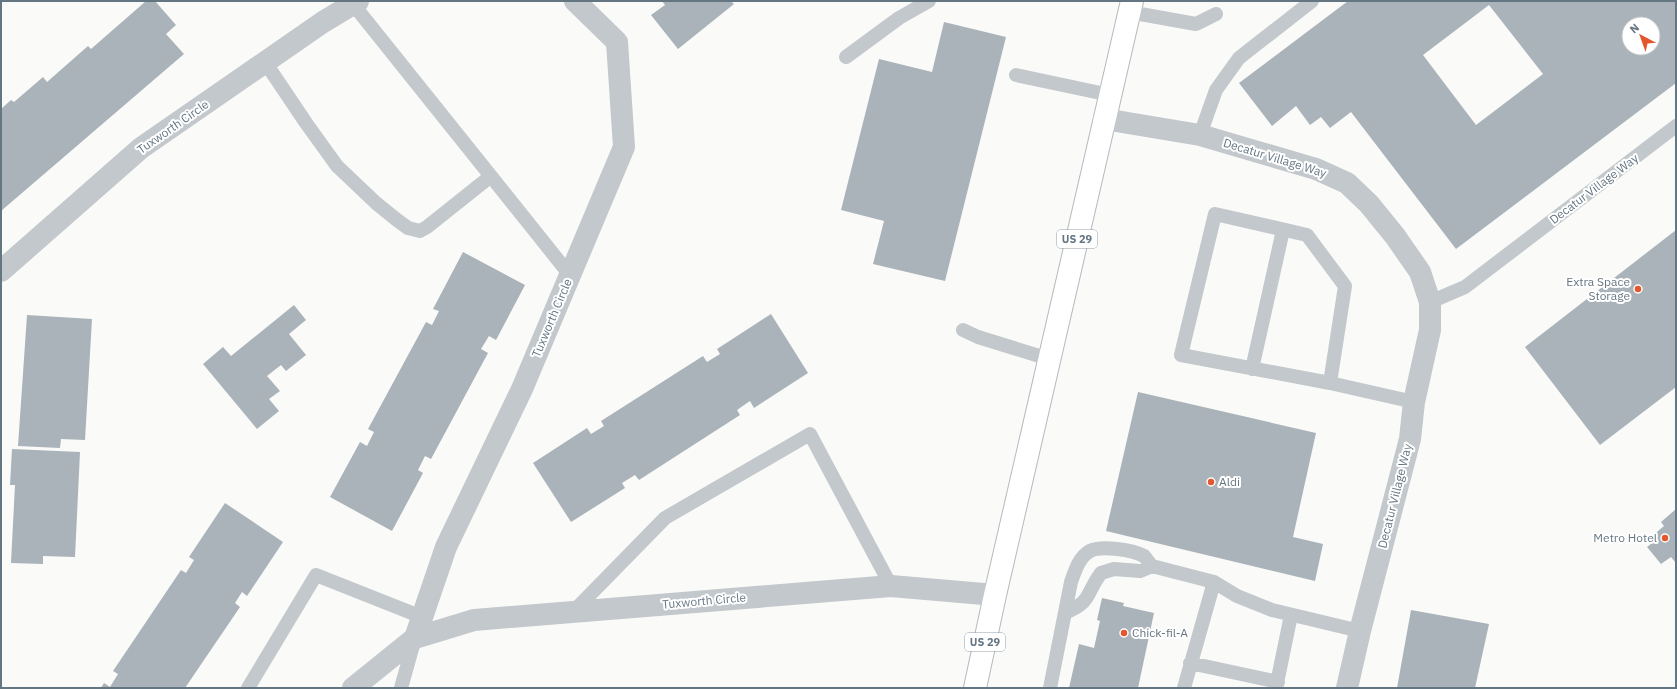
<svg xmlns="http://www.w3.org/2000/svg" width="1677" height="689" viewBox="0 0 1677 689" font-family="'IBM Plex Sans',sans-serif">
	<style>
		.building { fill: #aab3b9; fill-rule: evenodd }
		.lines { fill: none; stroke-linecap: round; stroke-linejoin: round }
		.trunk-casing { stroke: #b4b9bd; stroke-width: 24 }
		.service { stroke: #c3c8cc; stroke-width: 14 }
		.minor { stroke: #c3c8cc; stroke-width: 22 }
		.trunk { stroke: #fff; stroke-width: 22 }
		.poi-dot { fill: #e4572e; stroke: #fff; stroke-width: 1.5 }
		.labels { text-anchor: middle; stroke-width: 4; stroke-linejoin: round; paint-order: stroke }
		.shield { fill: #fff; stroke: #939fa8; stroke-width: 1 }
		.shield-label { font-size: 11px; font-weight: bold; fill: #657683 }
		.street-label { font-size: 12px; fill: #657683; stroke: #fff }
		.poi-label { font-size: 12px; fill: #657683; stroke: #fff; text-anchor: end }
	</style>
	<rect width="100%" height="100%" fill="#fafaf8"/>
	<!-- building -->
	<path class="building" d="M 146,1 L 155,1 L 176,25 L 166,34 L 184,54 L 1,211 L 1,109 L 11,100 L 14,102 L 43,77 L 47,82 L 88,46 L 91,49 Z
		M 662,1 L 731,1 L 734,4 L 678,49 L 651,15 L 665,5 Z
		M 1348,1 L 1676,1 L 1676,83 L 1456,249 L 1351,112 L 1330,128 L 1321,117 L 1310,125 L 1296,106 L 1272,126 L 1239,83 ZM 1489,5 L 1543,74 L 1476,125 L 1423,55 ZM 1629,24 L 1653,24 L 1653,48 L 1629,48 Z
		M 944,22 L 1006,37 L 945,281 L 873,264 L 884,221 L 841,210 L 879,59 L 932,72 Z
		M 1676,230 L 1676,387 L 1600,445 L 1525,347 Z
		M 463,252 L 525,285 L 496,340 L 489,336 L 481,349 L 488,353 L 431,459 L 425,456 L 418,470 L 423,473 L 392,531 L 330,497 L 360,442 L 367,446 L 374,432 L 368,429 L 426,322 L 432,325 L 439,311 L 433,309 Z
		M 294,305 L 306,320 L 289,334 L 306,355 L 286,371 L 281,365 L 267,376 L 280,391 L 269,399 L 279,411 L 257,429 L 203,364 L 223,347 L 231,356 Z
		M 771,314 L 808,373 L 754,408 L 750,401 L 737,410 L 740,415 L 639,480 L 635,475 L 622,483 L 625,488 L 571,522 L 533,463 L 587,428 L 591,434 L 604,426 L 601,421 L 703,356 L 707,362 L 720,354 L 717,349 Z
		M 27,315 L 92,319 L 85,440 L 61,439 L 60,448 L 18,446 Z
		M 1138,392 L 1316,433 L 1293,537 L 1323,544 L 1315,581 L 1106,531 Z
		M 12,449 L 80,452 L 75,557 L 43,556 L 43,564 L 11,563 L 15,485 L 10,485 Z
		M 225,503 L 283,542 L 247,596 L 242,592 L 235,603 L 240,607 L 185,688 L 101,688 L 104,683 L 110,687 L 118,674 L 113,671 L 181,570 L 186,573 L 194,560 L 189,557 Z
		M 1676,509 L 1676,563 L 1671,557 L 1661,564 L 1647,547 L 1656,540 L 1652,536 L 1664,526 L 1661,522 Z
		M 1102,598 L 1124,603 L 1123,606 L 1154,613 L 1138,688 L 1069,688 L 1079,644 L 1094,648 L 1100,621 L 1097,620 Z
		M 1411,610 L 1489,624 L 1475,688 L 1397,688 Z"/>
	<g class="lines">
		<!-- trunk casing -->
		<g class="trunk-casing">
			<path id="trunk" d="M 975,688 L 995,595 L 1132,1"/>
		</g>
		<!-- service -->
		<path class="service" d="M 353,4 L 570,275
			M 1129,12 L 1196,24 L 1216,14
			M 846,57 L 899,18 L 929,1
			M 265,62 L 306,123 L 337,166 L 376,203 L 397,220 L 408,228 L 420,231 L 427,227 L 491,176
			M 1016,75 L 1110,95
			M 1200,135 L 1216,90 L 1239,58 L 1312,1
			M 1430,302 L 1465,287 L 1676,126
			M 963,330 L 978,337 L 1049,359
			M 1252,369 L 1283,230
			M 1330,383 L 1345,286 L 1307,235 L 1215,214 L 1181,355 L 1330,383 L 1414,402
			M 573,612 L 665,518 L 810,434 L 891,586
			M 1065,613 C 1093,601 1085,594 1101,573 L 1114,569 L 1140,571 L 1152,566 L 1214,582 L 1237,596 L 1272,610 L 1360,631
			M 1190,663 L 1278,682
			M 248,688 L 316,575 L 422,617
			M 401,688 L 415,638
			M 1050,688 L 1071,582 C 1075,571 1079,557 1090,551 C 1101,545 1133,550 1144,556 C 1147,559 1149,563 1152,566
			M 1184,688 L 1214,582
			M 1276,688 L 1291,615"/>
		<!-- minor -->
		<path class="minor" d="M 1104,119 L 1200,135 L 1316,169 L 1347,183 L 1369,204 L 1395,236 L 1420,272 L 1430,302 L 1430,330 L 1414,402 L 1410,439 L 1360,631 L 1347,688
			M 1,271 L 141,148 L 323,22 L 358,1
			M 415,638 L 446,547 L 522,389 L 624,147 L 617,42 L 575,1
			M 353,688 L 415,638 L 474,620 L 891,586 L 995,595"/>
		<!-- trunk -->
		<use href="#trunk" class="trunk"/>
	</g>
	<!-- markers -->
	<g class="poi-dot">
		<circle cx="1638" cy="289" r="4"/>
		<circle cx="1211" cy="482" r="4"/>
		<circle cx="1665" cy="538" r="4"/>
		<circle cx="1124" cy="633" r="4"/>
	</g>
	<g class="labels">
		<!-- shield labels -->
		<g class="shield">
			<rect x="1057" y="230" width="40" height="18" rx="3"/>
			<rect x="965" y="633" width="40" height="18" rx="3"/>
		</g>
		<g class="shield-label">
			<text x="1077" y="243">US 29</text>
			<text x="985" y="646">US 29</text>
		</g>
		<!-- street labels -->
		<g class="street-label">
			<text transform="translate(173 127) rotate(-35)" y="4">Tuxworth Circle</text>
			<text transform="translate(1275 158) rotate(17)" y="4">Decatur Village Way</text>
			<text transform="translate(1594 189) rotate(-37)" y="4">Decatur Village Way</text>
			<text transform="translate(552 318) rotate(-67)" y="4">Tuxworth Circle</text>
			<text transform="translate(1395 496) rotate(-76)" y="4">Decatur Village Way</text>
			<text transform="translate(704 601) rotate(-5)" y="4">Tuxworth Circle</text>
		</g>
		<!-- poi labels -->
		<g class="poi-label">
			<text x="1630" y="286">Extra Space<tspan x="1630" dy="14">Storage</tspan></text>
			<text x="1219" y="486" text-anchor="start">Aldi</text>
			<text x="1657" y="542">Metro Hotel</text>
			<text x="1132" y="637" text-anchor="start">Chick-fil-A</text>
		</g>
	</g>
	<!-- border -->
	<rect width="1677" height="689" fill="none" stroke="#657683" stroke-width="4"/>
	<!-- north arrow -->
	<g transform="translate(1641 36) rotate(319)"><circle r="19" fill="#ffffff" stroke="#c1c8cd"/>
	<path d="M0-3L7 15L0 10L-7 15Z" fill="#e4572e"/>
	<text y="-6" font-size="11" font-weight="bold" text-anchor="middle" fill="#657683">N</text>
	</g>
</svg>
